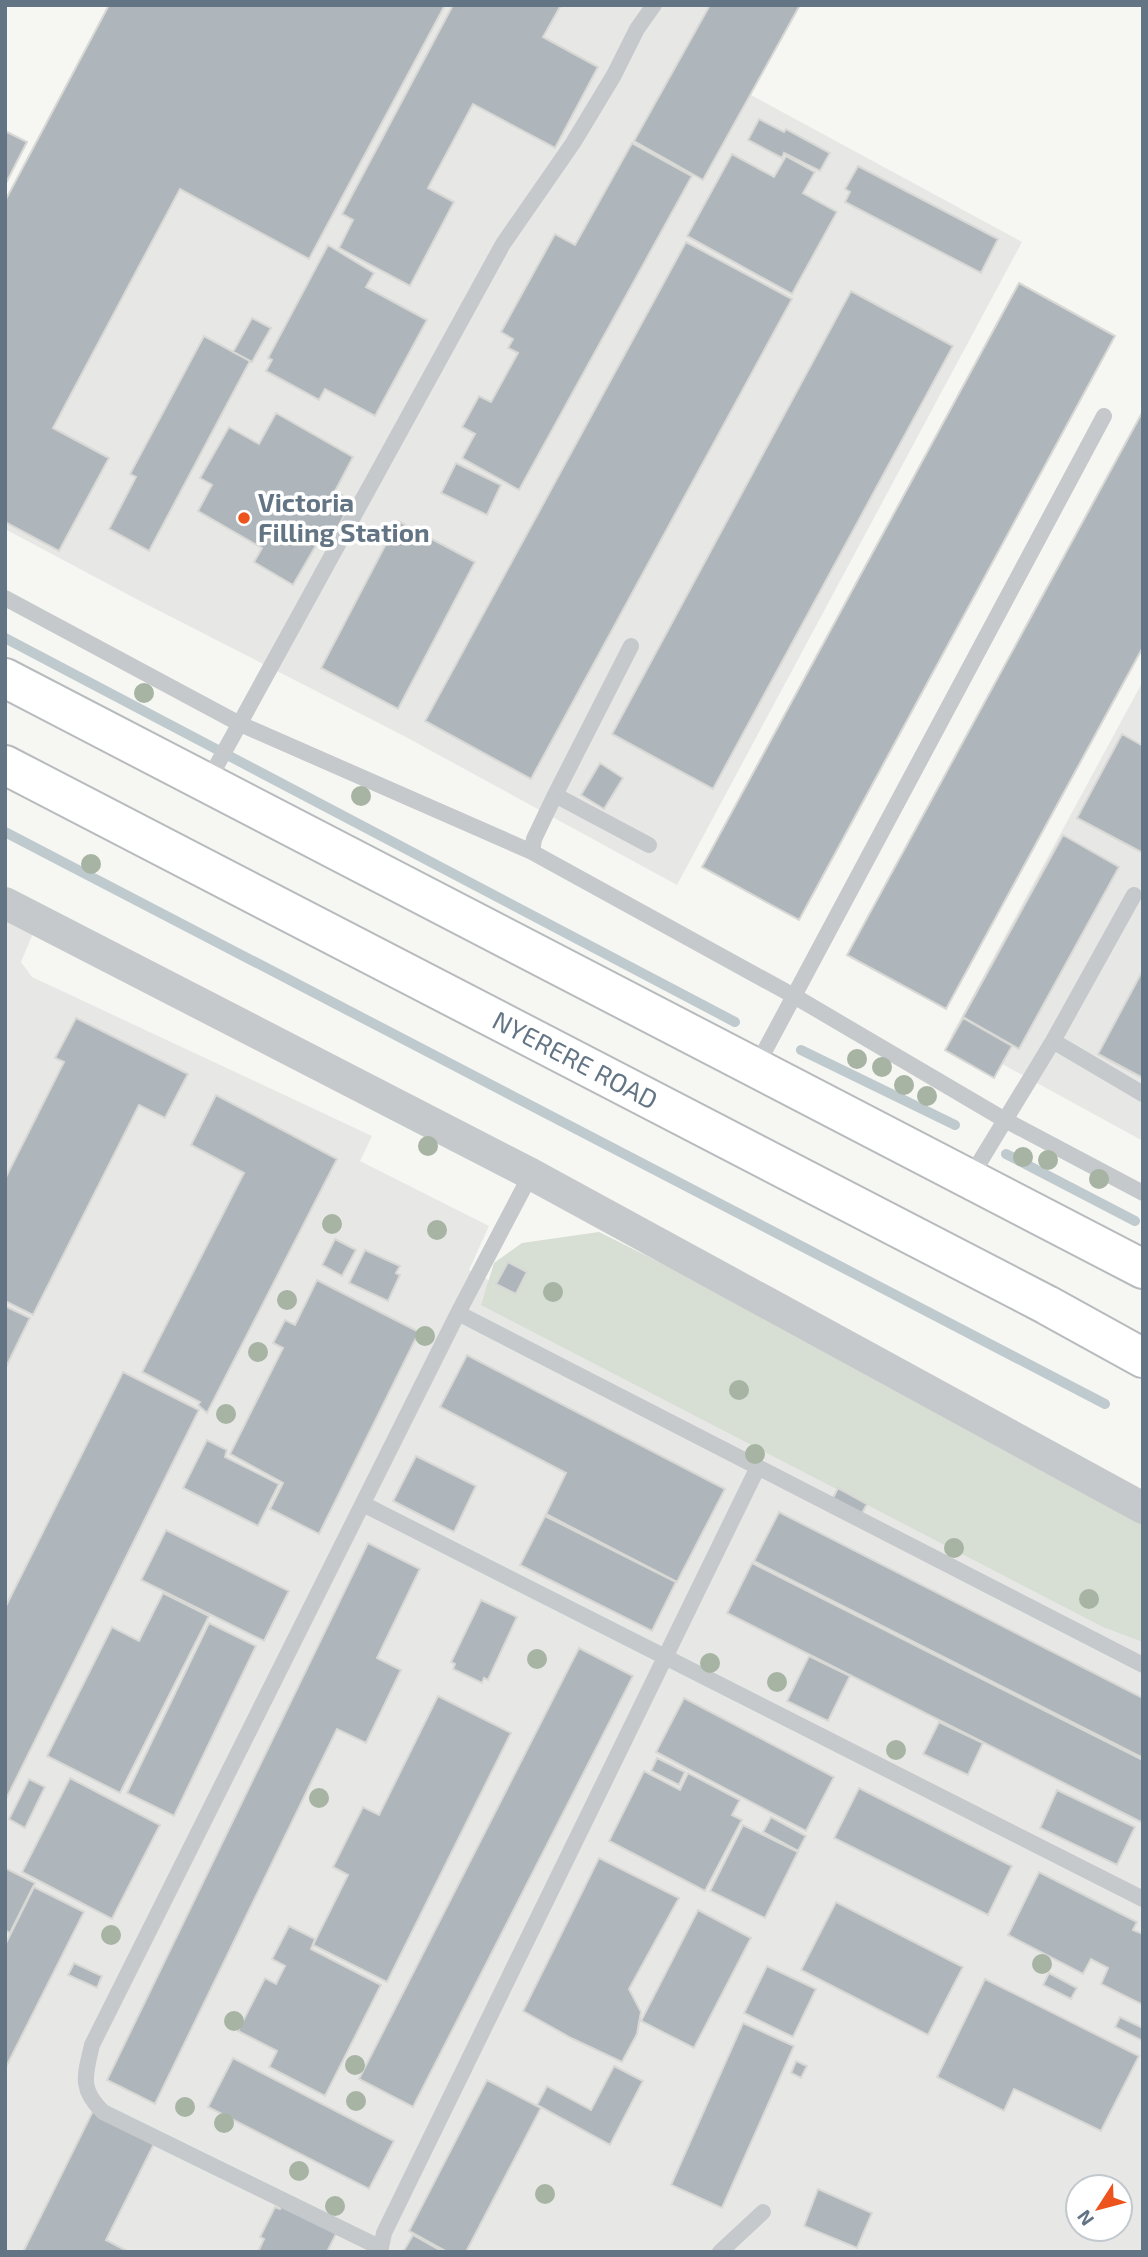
<svg xmlns="http://www.w3.org/2000/svg" width="1148" height="2257" viewBox="0 0 1148 2257" font-family="'Exo 2',sans-serif">
	<style>
		.built { fill: #e7e8e6; fill-rule: evenodd }
		.green { fill: #d7ded3 }
		.lines { fill: none; stroke-linecap: round; stroke-linejoin: round }
		.stream { stroke: #bfcacf; stroke-width: 10 }
		.building { fill: #afb6bb; stroke: #d8d8d5; stroke-width: 2 }
		.highway-casing { stroke: #b7bbbe; stroke-width: 42 }
		.lane { stroke: #c5c9cc; stroke-width: 16 }
		.street { stroke: #c5c9cc; stroke-width: 32 }
		.highway { stroke: #fff; stroke-width: 38 }
		.tree { fill: #a7b3a3 }
		.poi-dot { fill: #ed531c; stroke: #fff; stroke-width: 2.5 }
		.labels { text-anchor: middle; stroke-width: 7; stroke-linejoin: round; paint-order: stroke }
		.poi-label { font-size: 26px; font-weight: bold; fill: #637585; stroke: #fff; text-anchor: start }
		.street-label { font-size: 26px; fill: #637585; stroke: #fff }
	</style>
	<rect width="100%" height="100%" fill="#f6f6f2"/>
	<!-- built -->
	<path class="built" d="M 111,5 L 798,5 L 749,94 L 1022,242 L 677,885 L 404,736 L 142,602 L 5,529 L 5,205 Z
		M 1143,681 L 1143,1141 L 951,1036 Z
		M 5,908 L 37,924 L 21,962 L 32,977 L 372,1136 L 360,1161 L 489,1226 L 469,1270 L 519,1296 L 1143,1587 L 1143,2252 L 5,2252 ZM 1078,2187 L 1120,2187 L 1120,2229 L 1078,2229 Z"/>
	<!-- green -->
	<path class="green" d="M 599,1232 L 737,1301 L 1143,1523 L 1143,1645 L 1140,1641 L 1103,1627 L 481,1305 L 494,1263 L 522,1243 Z"/>
	<g class="lines">
		<!-- stream -->
		<path class="stream" d="M 5,638 L 735,1022
			M 5,832 L 1105,1404
			M 801,1050 L 955,1125
			M 1006,1154 L 1135,1221"/>
	</g>
	<!-- building -->
	<path class="building" d="M 109,5 L 445,5 L 309,259 L 180,189 L 53,428 L 109,458 L 59,551 L 5,522 L 5,201 Z
		M 453,5 L 561,5 L 543,37 L 598,67 L 555,148 L 473,104 L 428,188 L 454,202 L 410,286 L 339,248 L 353,220 L 342,214 Z
		M 710,5 L 800,5 L 703,180 L 634,141 Z
		M 759,119 L 784,132 L 786,129 L 830,153 L 820,171 L 784,153 L 782,158 L 748,140 Z
		M 5,131 L 27,142 L 5,185 Z
		M 632,143 L 692,176 L 519,490 L 462,458 L 475,434 L 462,427 L 479,396 L 491,402 L 518,353 L 508,348 L 513,339 L 501,332 L 555,234 L 575,245 Z
		M 732,154 L 774,177 L 786,156 L 815,172 L 803,193 L 837,212 L 792,294 L 687,236 Z
		M 858,166 L 998,239 L 981,273 L 845,202 L 850,192 L 845,189 Z
		M 686,242 L 792,299 L 531,779 L 425,721 Z
		M 328,245 L 374,273 L 366,287 L 427,320 L 375,416 L 325,389 L 319,400 L 266,371 L 272,360 L 268,358 Z
		M 1019,283 L 1115,336 L 799,920 L 702,867 Z
		M 851,291 L 953,346 L 713,789 L 612,734 Z
		M 252,318 L 271,328 L 252,362 L 233,352 Z
		M 204,336 L 250,361 L 149,551 L 109,529 L 136,477 L 130,474 Z
		M 1143,411 L 1143,647 L 946,1009 L 847,955 Z
		M 276,413 L 353,457 L 335,491 L 353,501 L 333,535 L 325,530 L 293,585 L 254,562 L 262,548 L 198,511 L 212,485 L 200,478 L 229,427 L 259,444 Z
		M 456,463 L 501,485 L 487,515 L 441,493 Z
		M 398,521 L 475,562 L 398,709 L 321,668 Z
		M 1122,734 L 1143,746 L 1143,853 L 1077,818 Z
		M 600,763 L 623,778 L 604,809 L 581,795 Z
		M 1063,835 L 1119,867 L 1019,1049 L 963,1017 Z
		M 1143,970 L 1143,1078 L 1098,1054 Z
		M 76,1018 L 188,1074 L 165,1118 L 139,1105 L 33,1315 L 5,1301 L 5,1179 L 64,1062 L 55,1058 Z
		M 963,1018 L 1012,1046 L 994,1078 L 945,1050 Z
		M 216,1095 L 337,1159 L 207,1413 L 198,1405 L 200,1402 L 142,1372 L 244,1173 L 191,1145 Z
		M 335,1239 L 356,1250 L 342,1276 L 322,1265 Z
		M 365,1250 L 400,1266 L 396,1273 L 400,1275 L 388,1301 L 349,1283 Z
		M 508,1262 L 527,1272 L 516,1294 L 496,1284 Z
		M 317,1280 L 419,1332 L 319,1534 L 270,1509 L 283,1483 L 230,1454 L 283,1348 L 273,1343 L 285,1320 L 295,1325 Z
		M 5,1306 L 30,1318 L 5,1369 Z
		M 467,1355 L 725,1489 L 677,1582 L 546,1514 L 566,1473 L 440,1407 Z
		M 123,1372 L 199,1410 L 5,1801 L 5,1608 Z
		M 207,1440 L 227,1450 L 225,1457 L 279,1484 L 258,1526 L 183,1488 Z
		M 416,1456 L 476,1486 L 454,1532 L 393,1501 Z
		M 838,1488 L 867,1504 L 860,1517 L 831,1502 Z
		M 779,1512 L 1143,1698 L 1143,1758 L 754,1561 Z
		M 545,1516 L 676,1582 L 652,1631 L 520,1565 Z
		M 166,1530 L 289,1591 L 264,1641 L 141,1580 Z
		M 368,1543 L 420,1569 L 377,1658 L 401,1670 L 366,1743 L 337,1729 L 155,2104 L 107,2080 Z
		M 752,1563 L 1143,1760 L 1143,1823 L 727,1613 Z
		M 163,1593 L 209,1616 L 120,1793 L 47,1756 L 112,1627 L 139,1641 Z
		M 481,1600 L 517,1617 L 488,1680 L 484,1678 L 482,1683 L 453,1669 L 455,1664 L 451,1662 Z
		M 209,1623 L 256,1646 L 174,1816 L 127,1793 Z
		M 579,1648 L 633,1676 L 413,2107 L 359,2079 Z
		M 809,1656 L 850,1676 L 828,1721 L 787,1701 Z
		M 438,1696 L 511,1733 L 387,1982 L 313,1945 L 348,1875 L 333,1867 L 363,1807 L 379,1815 Z
		M 684,1698 L 834,1777 L 806,1831 L 656,1752 Z
		M 939,1722 L 983,1743 L 968,1775 L 923,1754 Z
		M 657,1758 L 685,1772 L 679,1785 L 651,1771 Z
		M 644,1771 L 680,1790 L 688,1773 L 740,1800 L 732,1815 L 742,1820 L 705,1891 L 609,1841 Z
		M 70,1778 L 160,1825 L 112,1919 L 22,1872 Z
		M 29,1779 L 45,1787 L 25,1828 L 9,1819 Z
		M 859,1788 L 1012,1866 L 988,1915 L 834,1838 Z
		M 1057,1790 L 1135,1827 L 1117,1865 L 1040,1828 Z
		M 771,1817 L 806,1836 L 798,1851 L 763,1832 Z
		M 743,1825 L 798,1852 L 765,1918 L 710,1891 Z
		M 599,1858 L 679,1898 L 629,1989 L 641,2012 L 637,2034 L 622,2062 L 571,2038 L 523,2011 Z
		M 5,1868 L 35,1883 L 10,1933 L 5,1930 Z
		M 1039,1872 L 1137,1922 L 1133,1930 L 1143,1934 L 1143,2005 L 1101,1984 L 1108,1968 L 1091,1959 L 1083,1974 L 1008,1935 Z
		M 34,1887 L 84,1912 L 5,2069 L 5,1945 Z
		M 836,1902 L 963,1967 L 928,2035 L 801,1970 Z
		M 698,1910 L 751,1938 L 694,2048 L 641,2021 Z
		M 289,1926 L 315,1939 L 311,1949 L 381,1985 L 325,2096 L 269,2067 L 277,2051 L 238,2031 L 265,1978 L 276,1984 L 285,1966 L 272,1959 Z
		M 74,1963 L 102,1976 L 97,1988 L 68,1975 Z
		M 767,1966 L 816,1989 L 793,2037 L 744,2013 Z
		M 1049,1973 L 1077,1988 L 1071,1999 L 1043,1985 Z
		M 985,1979 L 1139,2056 L 1101,2131 L 1014,2089 L 1004,2111 L 937,2077 Z
		M 1120,2017 L 1143,2028 L 1143,2041 L 1115,2027 Z
		M 743,2023 L 794,2046 L 722,2208 L 671,2185 Z
		M 233,2058 L 394,2141 L 369,2189 L 208,2107 Z
		M 796,2061 L 807,2066 L 801,2078 L 791,2073 Z
		M 614,2066 L 643,2081 L 610,2145 L 537,2105 L 547,2086 L 591,2110 Z
		M 487,2080 L 541,2108 L 466,2252 L 447,2252 L 409,2231 Z
		M 94,2109 L 156,2140 L 106,2240 L 129,2252 L 23,2252 Z
		M 818,2189 L 872,2213 L 857,2248 L 804,2226 Z
		M 283,2202 L 338,2230 L 327,2252 L 258,2252 L 264,2239 L 260,2237 L 275,2207 L 280,2209 Z
		M 413,2235 L 443,2252 L 403,2252 Z"/>
	<g class="lines">
		<!-- highway casing -->
		<g class="highway-casing">
			<g id="highway">
				<path d="M 5,678 L 1143,1269"/>
				<path id="s1" d="M 5,765 L 1047,1305 L 1143,1358"/>
			</g>
		</g>
		<!-- lane -->
		<path class="lane" d="M 5,598 L 238,723 L 532,852
			M 631,646 L 555,795 L 534,839 L 532,852 L 794,996 L 1005,1120 L 1143,1193
			M 207,783 L 503,244 L 573,143 L 614,75 L 637,29 L 654,5
			M 555,795 L 649,845
			M 1053,1041 L 1143,1094
			M 756,1067 L 1104,416
			M 970,1178 L 1053,1041 L 1134,895
			M 458,1313 L 1143,1665
			M 363,1504 L 1143,1899
			M 381,2248 L 103,2112 C 79,2089 85,2075 92,2045 L 458,1313 L 531,1174
			M 380,2252 L 384,2233 L 758,1467
			M 720,2252 L 763,2212"/>
		<!-- street -->
		<path class="street" d="M 5,903 L 531,1174 L 1143,1508"/>
		<!-- highway -->
		<use href="#highway" class="highway"/>
	</g>
	<!-- trees -->
	<g class="tree">
		<circle cx="144" cy="693" r="10"/>
		<circle cx="361" cy="796" r="10"/>
		<circle cx="91" cy="864" r="10"/>
		<circle cx="857" cy="1059" r="10"/>
		<circle cx="882" cy="1067" r="10"/>
		<circle cx="904" cy="1085" r="10"/>
		<circle cx="927" cy="1096" r="10"/>
		<circle cx="428" cy="1146" r="10"/>
		<circle cx="1023" cy="1157" r="10"/>
		<circle cx="1048" cy="1160" r="10"/>
		<circle cx="1099" cy="1179" r="10"/>
		<circle cx="332" cy="1224" r="10"/>
		<circle cx="437" cy="1230" r="10"/>
		<circle cx="553" cy="1292" r="10"/>
		<circle cx="287" cy="1300" r="10"/>
		<circle cx="425" cy="1336" r="10"/>
		<circle cx="258" cy="1352" r="10"/>
		<circle cx="739" cy="1390" r="10"/>
		<circle cx="226" cy="1414" r="10"/>
		<circle cx="755" cy="1454" r="10"/>
		<circle cx="954" cy="1548" r="10"/>
		<circle cx="1089" cy="1599" r="10"/>
		<circle cx="537" cy="1659" r="10"/>
		<circle cx="710" cy="1663" r="10"/>
		<circle cx="777" cy="1682" r="10"/>
		<circle cx="896" cy="1750" r="10"/>
		<circle cx="319" cy="1798" r="10"/>
		<circle cx="111" cy="1935" r="10"/>
		<circle cx="1042" cy="1964" r="10"/>
		<circle cx="234" cy="2021" r="10"/>
		<circle cx="355" cy="2065" r="10"/>
		<circle cx="356" cy="2101" r="10"/>
		<circle cx="185" cy="2107" r="10"/>
		<circle cx="224" cy="2123" r="10"/>
		<circle cx="299" cy="2171" r="10"/>
		<circle cx="545" cy="2194" r="10"/>
		<circle cx="335" cy="2206" r="10"/>
	</g>
	<!-- markers -->
	<circle class="poi-dot" cx="244" cy="518" r="7"/>
	<g class="labels">
		<!-- poi labels -->
		<g class="poi-label">
			<text x="258" y="512">Victoria<tspan x="258" dy="30">Filling Station</tspan></text>
		</g>
		<!-- street labels -->
		<g class="street-label">
			<text dy="9" stroke="none"><textPath href="#s1" startOffset="642">NYERERE ROAD</textPath></text>
		</g>
	</g>
	<!-- border -->
	<rect width="1148" height="2257" fill="none" stroke="#637585" stroke-width="14"/>
	<!-- north arrow -->
	<g transform="translate(1099 2208) rotate(234)"><circle r="33" fill="#ffffff" stroke="#c1c8ce" stroke-width="2"/>
	<path d="M0-5L12 26L0 18L-12 26Z" fill="#ed531c"/>
	<text y="-10" font-size="19" font-weight="bold" text-anchor="middle" fill="#637585">N</text>
	</g>
</svg>
